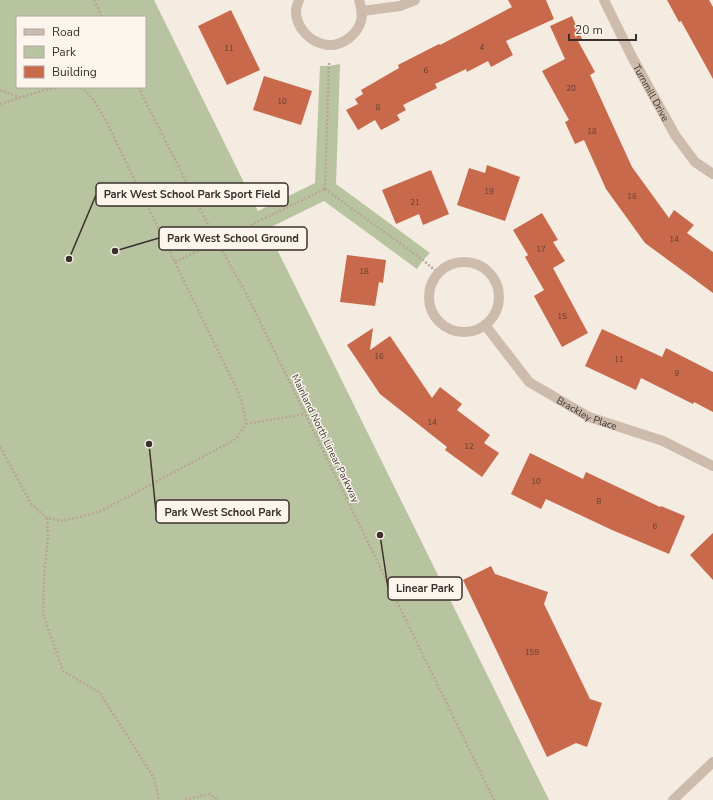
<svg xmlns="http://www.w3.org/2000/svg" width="713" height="800" viewBox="0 0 713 800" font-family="'Nunito Sans',sans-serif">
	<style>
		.green { fill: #b8c4a0; fill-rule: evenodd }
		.building { fill: #c8694b }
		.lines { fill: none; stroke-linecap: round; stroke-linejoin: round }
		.path { stroke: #b9a596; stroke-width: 2.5; stroke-dasharray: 2 2; stroke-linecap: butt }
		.minor { stroke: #cdbbac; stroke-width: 10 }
		.tertiary { stroke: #cdbbac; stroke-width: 10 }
		.labels { text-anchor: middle; stroke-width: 3; stroke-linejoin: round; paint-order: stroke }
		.number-label { font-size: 8px; fill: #5e3e33 }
		.street-label { font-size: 10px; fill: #3b302b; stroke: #fbf5ee }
		.leader { fill: none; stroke: #3b302b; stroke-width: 1.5 }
		.callout-dot { fill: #3b302b; stroke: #fbf5ee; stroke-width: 1.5 }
		.callout { fill: #fbf5ee; stroke: #3b302b; stroke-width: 1.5 }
		.callout-label { font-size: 11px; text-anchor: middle; font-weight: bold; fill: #3b302b }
	</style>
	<rect width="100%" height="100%" fill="#f4ebe1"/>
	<!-- green -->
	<path class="green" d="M 0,0 L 154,0 L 258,211 L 315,183 L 320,66 L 329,66 L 340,64 L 336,184 L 430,253 L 423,260 L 417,269 L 324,201 L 267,229 L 549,800 L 0,800 ZM 17,17 L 145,17 L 145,87 L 17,87 Z"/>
	<!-- building -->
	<path class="building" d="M 508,0 L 546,0 L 554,19 L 506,41 L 513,55 L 491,67 L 488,61 L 467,72 L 466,69 L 435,84 L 437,88 L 403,105 L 406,110 L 397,115 L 400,120 L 381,130 L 375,120 L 358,130 L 346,110 L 358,104 L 355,99 L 363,94 L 361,90 L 399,68 L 398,65 L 439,44 L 440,45 L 512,7 Z
		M 667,0 L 709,0 L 713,7 L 713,79 L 681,21 L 679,22 Z
		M 231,10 L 260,70 L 227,85 L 198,26 Z
		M 572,16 L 582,39 L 578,41 L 595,72 L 590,75 L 632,167 L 669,218 L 674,210 L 694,225 L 687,233 L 713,252 L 713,293 L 645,243 L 606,189 L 584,140 L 575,144 L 565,122 L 569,120 L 542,71 L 565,59 L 550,26 Z
		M 264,76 L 312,91 L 301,125 L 253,110 Z
		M 487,165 L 520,177 L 505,221 L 457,205 L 469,168 L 485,173 Z
		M 431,170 L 449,214 L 423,225 L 419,214 L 396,224 L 382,190 Z
		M 542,213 L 558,240 L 553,242 L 565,261 L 553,268 L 588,333 L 562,347 L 534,296 L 544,290 L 525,257 L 528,255 L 513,230 Z
		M 347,255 L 386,260 L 383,283 L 379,282 L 375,306 L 340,302 Z
		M 373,328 L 370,350 L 390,336 L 432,398 L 440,387 L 462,404 L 457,410 L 490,435 L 484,443 L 499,453 L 482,477 L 445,450 L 447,447 L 380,394 L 347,345 Z
		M 602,329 L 662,357 L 666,348 L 713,372 L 713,412 L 694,402 L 693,404 L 641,378 L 636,390 L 585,366 Z
		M 530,453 L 583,479 L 586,472 L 660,507 L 661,506 L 685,516 L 669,554 L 612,530 L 546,499 L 541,509 L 511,494 Z
		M 713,533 L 713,580 L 690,555 Z
		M 491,566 L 495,574 L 548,592 L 544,604 L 590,699 L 602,703 L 587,747 L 576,743 L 547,757 L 463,580 Z"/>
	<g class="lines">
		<!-- path -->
		<path class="path" d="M 94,0 L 102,17
			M 138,87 L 217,242 L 246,293 L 494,800
			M 0,90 L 19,97
			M 0,104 L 45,90 L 59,87
			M 325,189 L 329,62
			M 325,189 L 423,260 L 438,273
			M 175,262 L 325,189
			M 246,424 L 305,414
			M 0,447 L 32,505 L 47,518 L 63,521 L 101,511 L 236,439 L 246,424 L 241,398 L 105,119 L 93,99 L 82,88 L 75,87
			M 47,518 L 48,536 L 44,577 L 43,614 L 63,671 L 100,693 L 154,778 L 159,800
			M 185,800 L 209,794 L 219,800"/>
		<!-- minor -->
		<g class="minor">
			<path d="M 299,0 C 298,3 297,6 296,9 C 295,27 310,43 328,45 C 342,46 357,35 361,21 C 363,14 361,7 359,0"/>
			<path id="s1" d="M 604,0 L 631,55 L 675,135 L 695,162 L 713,174"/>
			<path d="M 362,11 L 400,6 L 415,0"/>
			<circle cx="464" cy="297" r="35"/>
			<path id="s2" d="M 485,325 L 529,382 L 589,417 L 663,441 L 713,466"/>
		</g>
		<!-- tertiary -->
		<path class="tertiary" d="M 673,800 L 713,762"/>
	</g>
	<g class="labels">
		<!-- number labels -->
		<g class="number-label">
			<text x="482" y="50">4</text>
			<text x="229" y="51">11</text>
			<text x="426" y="73">6</text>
			<text x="571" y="91">20</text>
			<text x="282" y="104">10</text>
			<text x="378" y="110">8</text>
			<text x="592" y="134">18</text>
			<text x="489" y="194">19</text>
			<text x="632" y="199">16</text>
			<text x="415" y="205">21</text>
			<text x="674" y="242">14</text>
			<text x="541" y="252">17</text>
			<text x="364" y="274">18</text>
			<text x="562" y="319">15</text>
			<text x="379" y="359">16</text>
			<text x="619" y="362">11</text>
			<text x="677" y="376">9</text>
			<text x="432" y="425">14</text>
			<text x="469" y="449">12</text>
			<text x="536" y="484">10</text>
			<text x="599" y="504">8</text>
			<text x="655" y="529">6</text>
			<text x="532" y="655">159</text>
		</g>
		<!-- street labels -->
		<g class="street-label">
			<text dy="4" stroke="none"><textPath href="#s1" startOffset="104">Turnmill Drive</textPath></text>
			<text dy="4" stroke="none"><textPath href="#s2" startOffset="138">Brackley Place</textPath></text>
			<text transform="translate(326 438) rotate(64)" y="4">Mainland North Linear Parkway</text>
		</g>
	</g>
	<!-- callouts -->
	<path class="leader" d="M69 259L96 195M115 251L159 238M149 444L156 512M380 535L388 588"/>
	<g class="callout-dot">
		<circle cx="69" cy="259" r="4"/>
		<circle cx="115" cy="251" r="4"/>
		<circle cx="149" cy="444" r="4"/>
		<circle cx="380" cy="535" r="4"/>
	</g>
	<g class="callout">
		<rect x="96" y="183" width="192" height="23" rx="4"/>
		<rect x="159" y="227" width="148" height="23" rx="4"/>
		<rect x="156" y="500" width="133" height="23" rx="4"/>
		<rect x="388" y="577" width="74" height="23" rx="4"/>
	</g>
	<g class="callout-label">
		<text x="192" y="198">Park West School Park Sport Field</text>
		<text x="233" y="242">Park West School Ground</text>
		<text x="223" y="516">Park West School Park</text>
		<text x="425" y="592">Linear Park</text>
	</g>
	<!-- legend -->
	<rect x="16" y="16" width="130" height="72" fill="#fbf5ee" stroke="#aea6a0"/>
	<rect x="24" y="29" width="20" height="6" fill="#cdbbac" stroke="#aea6a0"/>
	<text x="52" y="36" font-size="12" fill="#3b302b">Road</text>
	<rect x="24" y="46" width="20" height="12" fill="#b8c4a0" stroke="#aea6a0"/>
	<text x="52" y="56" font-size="12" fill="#3b302b">Park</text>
	<rect x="24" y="66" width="20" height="12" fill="#c8694b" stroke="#aea6a0"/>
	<text x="52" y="76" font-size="12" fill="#3b302b">Building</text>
	<!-- scale -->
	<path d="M569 34v6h67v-6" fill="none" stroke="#3b302b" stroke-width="2"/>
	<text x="575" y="34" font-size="12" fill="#3b302b" stroke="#fbf5ee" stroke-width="3" paint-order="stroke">20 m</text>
</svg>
